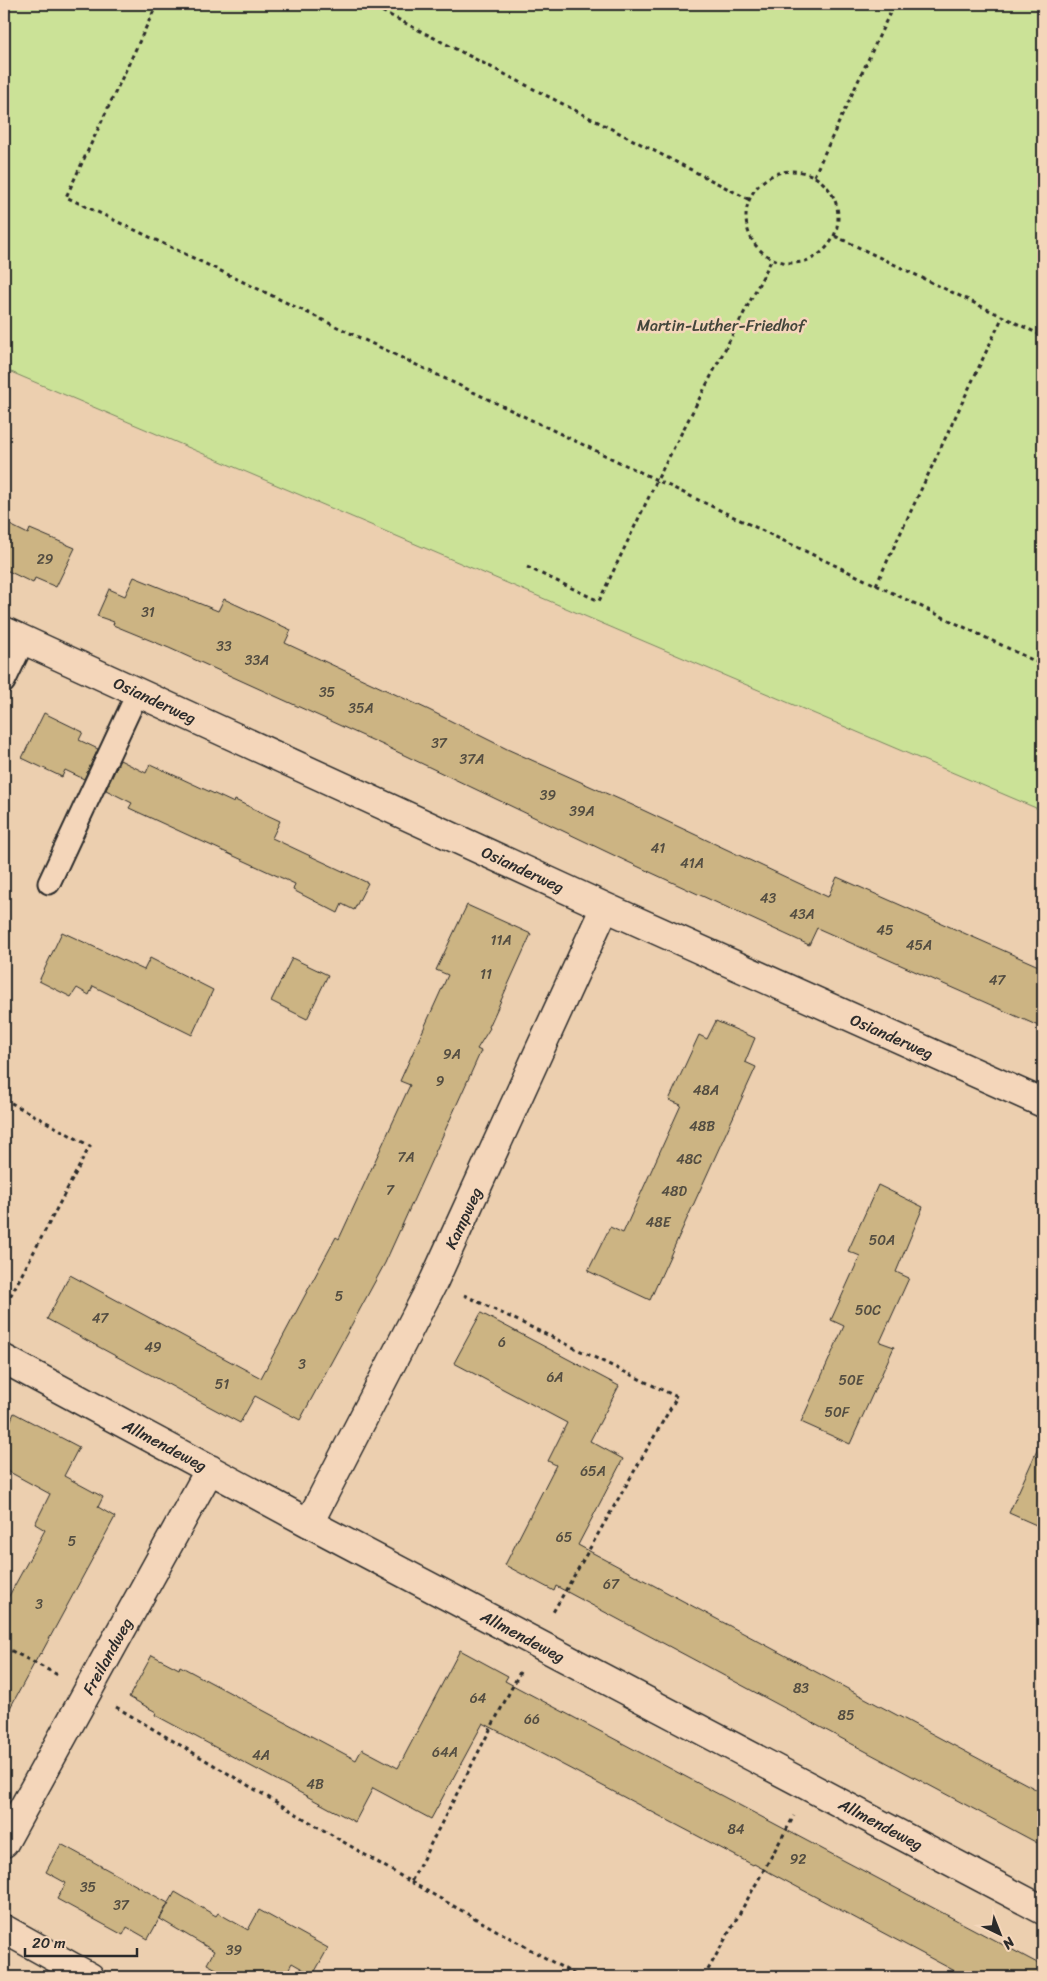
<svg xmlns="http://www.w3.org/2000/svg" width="1047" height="1981" viewBox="0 0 1047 1981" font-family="Sriracha,sans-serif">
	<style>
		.green { fill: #cbe297; stroke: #7b8661 }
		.building { fill: #ccb483; stroke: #2b2b2b }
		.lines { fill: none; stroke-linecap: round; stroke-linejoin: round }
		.service-casing { stroke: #2b2b2b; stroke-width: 25 }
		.minor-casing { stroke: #2b2b2b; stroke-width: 31 }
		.path { stroke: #2b2b2b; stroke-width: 3; stroke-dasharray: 4 4; stroke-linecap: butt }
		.service { stroke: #f4d6ba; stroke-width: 21 }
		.minor { stroke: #f4d6ba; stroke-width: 28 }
		.labels { text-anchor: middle; stroke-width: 5; stroke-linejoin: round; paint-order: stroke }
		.number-label { font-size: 14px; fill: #534d41 }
		.park-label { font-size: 16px; fill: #43463b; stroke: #f4d6ba }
		.street-label { font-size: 16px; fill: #2b2b2b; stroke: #f4d6ba }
	</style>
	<rect width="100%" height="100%" fill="#eccfaf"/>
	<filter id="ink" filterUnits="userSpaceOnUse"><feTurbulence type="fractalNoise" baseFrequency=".02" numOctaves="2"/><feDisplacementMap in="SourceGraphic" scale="10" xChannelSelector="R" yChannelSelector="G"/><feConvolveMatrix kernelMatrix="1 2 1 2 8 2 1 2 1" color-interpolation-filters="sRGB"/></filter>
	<g filter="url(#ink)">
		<!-- green -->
		<path class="green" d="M 4,4 L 1034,4 L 1043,8 L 1043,811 L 4,369 Z"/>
		<!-- building -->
		<path class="building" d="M 4,522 L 28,534 L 30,529 L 75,548 L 56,587 L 35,578 L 33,583 L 4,569 Z
			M 134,577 L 218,611 L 224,599 L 291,630 L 285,643 L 429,710 L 507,749 L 630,804 L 828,897 L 837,877 L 1043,968 L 1043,1028 L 817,928 L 809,945 L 628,862 L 383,745 L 169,648 L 113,625 L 114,622 L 97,616 L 109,589 L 125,596 Z
			M 44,713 L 83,732 L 79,740 L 98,749 L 84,779 L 65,770 L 62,777 L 22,758 Z
			M 120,760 L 146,773 L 150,764 L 234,803 L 235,800 L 280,821 L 272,838 L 368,883 L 354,910 L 342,904 L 338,913 L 293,890 L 295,884 L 129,808 L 132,803 L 106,790 Z
			M 467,905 L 531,934 L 489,1027 L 490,1028 L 477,1049 L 481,1051 L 385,1263 L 300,1420 L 255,1396 L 240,1423 L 47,1319 L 70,1275 L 261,1378 L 336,1237 L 339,1239 L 410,1085 L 400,1081 L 448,975 L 436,970 Z
			M 62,932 L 144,970 L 150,958 L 213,990 L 192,1035 L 93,986 L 89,995 L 77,988 L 71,997 L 39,981 Z
			M 292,958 L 328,975 L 307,1019 L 271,1001 Z
			M 716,1021 L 755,1038 L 745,1062 L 756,1067 L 650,1300 L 588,1271 L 610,1227 L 623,1233 L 681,1105 L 669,1100 L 699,1035 L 707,1039 Z
			M 878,1185 L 923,1207 L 896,1272 L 909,1278 L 880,1342 L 894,1347 L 850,1444 L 801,1422 L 844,1326 L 831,1320 L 860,1256 L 848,1251 Z
			M 481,1313 L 619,1386 L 590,1441 L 623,1459 L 578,1545 L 1043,1793 L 1043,1846 L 556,1586 L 554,1591 L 505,1565 L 556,1465 L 548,1461 L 567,1423 L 454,1363 Z
			M 14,1413 L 79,1447 L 64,1476 L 103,1497 L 98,1507 L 115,1517 L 41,1654 L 40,1653 L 4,1719 L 4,1605 L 45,1530 L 35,1524 L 50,1494 L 4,1469 L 4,1436 Z
			M 1043,1437 L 1043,1528 L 1009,1513 Z
			M 460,1650 L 508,1676 L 505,1681 L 1043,1966 L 1043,1977 L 966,1977 L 754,1864 L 753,1865 L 483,1723 L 431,1819 L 373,1788 L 355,1822 L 155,1715 L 156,1712 L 129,1697 L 152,1655 L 179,1669 L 180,1666 L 356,1760 L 362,1749 L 398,1768 Z
			M 61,1844 L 168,1903 L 148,1939 L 127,1927 L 123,1935 L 57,1899 L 66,1883 L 46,1872 Z
			M 175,1892 L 216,1916 L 218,1913 L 248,1930 L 259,1910 L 328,1948 L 313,1975 L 292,1963 L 284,1977 L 231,1977 L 207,1964 L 214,1951 L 160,1919 Z"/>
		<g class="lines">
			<!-- service casing -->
			<g class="service-casing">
				<path id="service" d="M 4,682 L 24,640
					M 49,883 L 138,692"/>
			</g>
			<!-- minor casing -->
			<g class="minor-casing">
				<path id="minor" d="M 4,631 L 605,907 L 1043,1103
					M 4,1359 L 309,1523 L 1043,1910
					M 309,1523 L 434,1281 L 605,907
					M 4,1843 L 210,1469
					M 4,1929 L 90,1977"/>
			</g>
			<!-- path -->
			<path class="path" d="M 157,4 L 66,197 L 1043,665
				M 368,4 L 750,200
				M 1034,4 L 1043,8
				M746 217a46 46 0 1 1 92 0a46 46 0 1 1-92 0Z
				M 814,176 L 894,4
				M 835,236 L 1043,336
				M 527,567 L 599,601 L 657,480 L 772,259
				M 876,585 L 1003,316
				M 4,1099 L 90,1146 L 4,1308
				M 464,1295 L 677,1397 L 552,1614
				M 4,1647 L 58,1675
				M 116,1707 L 411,1882 L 520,1672
				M 411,1882 L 579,1977
				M 704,1977 L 794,1816"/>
			<!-- service -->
			<use href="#service" class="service"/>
			<!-- minor -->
			<use href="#minor" class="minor"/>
		</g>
	</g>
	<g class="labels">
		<!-- number labels -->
		<g class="number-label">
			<text x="45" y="564">29</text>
			<text x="148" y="617">31</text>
			<text x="224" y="651">33</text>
			<text x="257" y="665">33A</text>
			<text x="327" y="697">35</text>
			<text x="361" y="713">35A</text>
			<text x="439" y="748">37</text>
			<text x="472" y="764">37A</text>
			<text x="548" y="800">39</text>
			<text x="582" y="816">39A</text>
			<text x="658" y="853">41</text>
			<text x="692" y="868">41A</text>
			<text x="768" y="903">43</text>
			<text x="802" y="919">43A</text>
			<text x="885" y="935">45</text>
			<text x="501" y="945">11A</text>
			<text x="919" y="950">45A</text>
			<text x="486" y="979">11</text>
			<text x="997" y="985">47</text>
			<text x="452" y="1059">9A</text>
			<text x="440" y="1086">9</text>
			<text x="706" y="1095">48A</text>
			<text x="702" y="1131">48B</text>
			<text x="406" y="1162">7A</text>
			<text x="689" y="1164">48C</text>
			<text x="390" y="1195">7</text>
			<text x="674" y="1196">48D</text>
			<text x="658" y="1227">48E</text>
			<text x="882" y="1245">50A</text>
			<text x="339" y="1301">5</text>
			<text x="868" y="1315">50C</text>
			<text x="100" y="1323">47</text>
			<text x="502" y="1347">6</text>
			<text x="153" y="1352">49</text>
			<text x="302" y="1369">3</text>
			<text x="555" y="1382">6A</text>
			<text x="851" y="1385">50E</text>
			<text x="222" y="1389">51</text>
			<text x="837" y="1417">50F</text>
			<text x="593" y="1476">65A</text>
			<text x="564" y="1542">65</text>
			<text x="72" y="1546">5</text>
			<text x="611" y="1589">67</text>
			<text x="39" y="1609">3</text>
			<text x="801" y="1693">83</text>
			<text x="478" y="1703">64</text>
			<text x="846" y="1720">85</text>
			<text x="532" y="1724">66</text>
			<text x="445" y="1757">64A</text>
			<text x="261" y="1760">4A</text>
			<text x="315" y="1789">4B</text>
			<text x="736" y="1834">84</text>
			<text x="798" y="1864">92</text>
			<text x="88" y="1892">35</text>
			<text x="121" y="1910">37</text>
			<text x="234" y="1955">39</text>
		</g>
		<!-- park labels -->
		<g class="park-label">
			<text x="721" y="331">Martin-Luther-Friedhof</text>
		</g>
		<!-- street labels -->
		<g class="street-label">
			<text transform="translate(155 700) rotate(25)" y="6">Osianderweg</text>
			<text transform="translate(523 869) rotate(25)" y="6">Osianderweg</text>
			<text transform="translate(892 1036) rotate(24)" y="6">Osianderweg</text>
			<text transform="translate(463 1218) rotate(-65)" y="6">Kampweg</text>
			<text transform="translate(165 1445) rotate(28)" y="6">Allmendeweg</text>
			<text transform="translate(523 1636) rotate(28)" y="6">Allmendeweg</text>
			<text transform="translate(107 1656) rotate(-61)" y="6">Freilandweg</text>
			<text transform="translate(881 1824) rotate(28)" y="6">Allmendeweg</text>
		</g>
	</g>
	<!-- margin -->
	<rect width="1047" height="1981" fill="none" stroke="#f4d6ba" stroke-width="20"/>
	<rect x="10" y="10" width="1027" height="1961" fill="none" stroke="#2b2b2b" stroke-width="2" filter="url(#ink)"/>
	<!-- north arrow -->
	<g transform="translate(1000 1934) rotate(137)" stroke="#f4d6ba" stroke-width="4" paint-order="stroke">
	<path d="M0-4L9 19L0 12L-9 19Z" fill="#2b2b2b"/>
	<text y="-8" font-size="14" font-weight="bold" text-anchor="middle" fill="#2b2b2b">N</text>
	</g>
	<!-- scale -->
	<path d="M25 1948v8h112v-8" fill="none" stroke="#2b2b2b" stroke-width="2.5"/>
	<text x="32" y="1948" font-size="15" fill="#2b2b2b" stroke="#f4d6ba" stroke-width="4" paint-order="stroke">20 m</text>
</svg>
